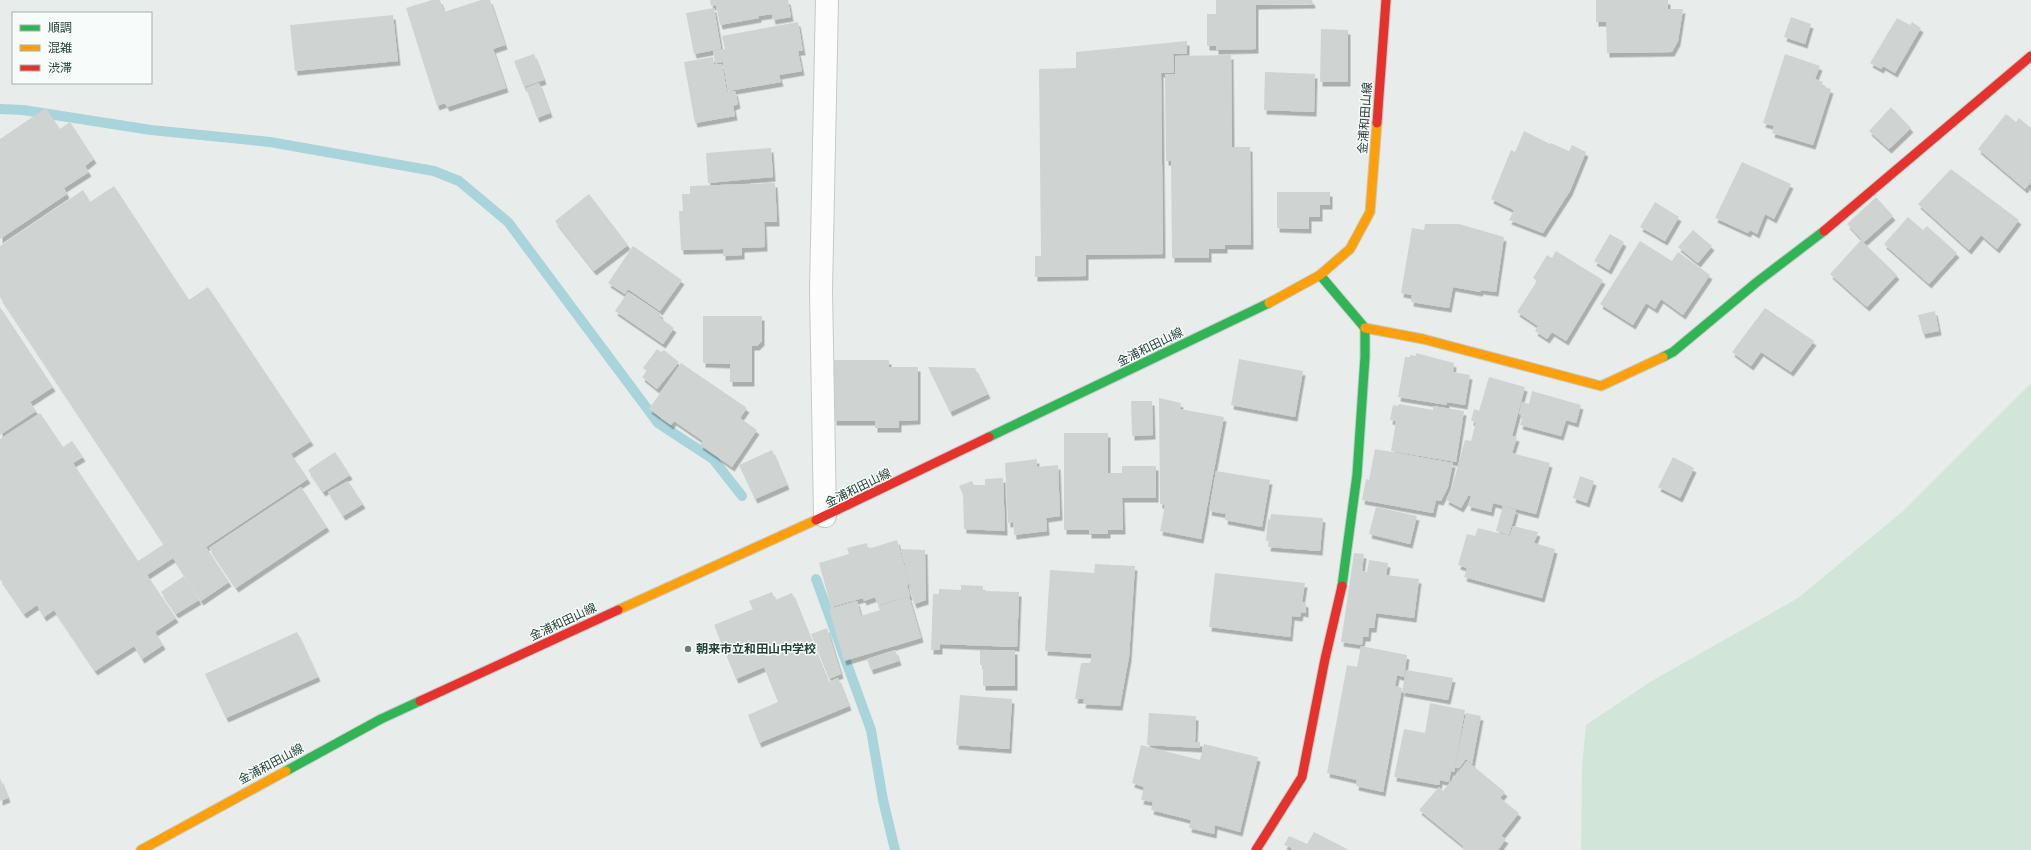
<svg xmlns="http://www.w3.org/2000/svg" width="2031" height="850" viewBox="0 0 2031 850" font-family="Arial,'Noto Sans JP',sans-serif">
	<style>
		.green { fill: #d1e6d8 }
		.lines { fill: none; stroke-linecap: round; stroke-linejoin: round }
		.stream { stroke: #a9d4db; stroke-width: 10 }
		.building { fill: #cfd4d2; filter: url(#shadow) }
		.street-casing { stroke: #c5cac8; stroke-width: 24 }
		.fast-casing { stroke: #c3cbc8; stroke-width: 11 }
		.slow-casing { stroke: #c3cbc8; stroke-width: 11 }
		.jam-casing { stroke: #c3cbc8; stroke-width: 11 }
		.street { stroke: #fcfcfc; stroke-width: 22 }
		.fast { stroke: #30b455; stroke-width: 9 }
		.slow { stroke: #ff9f0a; stroke-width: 9 }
		.jam { stroke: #e5322d; stroke-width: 9 }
		.poi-dot { fill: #697e78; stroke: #f7fbf9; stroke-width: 1.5 }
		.labels { text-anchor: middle; stroke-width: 3; stroke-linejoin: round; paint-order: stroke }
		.street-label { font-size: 12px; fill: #24423a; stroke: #f7fbf9 }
		.poi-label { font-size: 12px; font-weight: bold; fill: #24423a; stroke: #f7fbf9; text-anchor: start }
	</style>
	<defs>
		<filter id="shadow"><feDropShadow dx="2.5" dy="4.5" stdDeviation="0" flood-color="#0004"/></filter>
	</defs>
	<rect width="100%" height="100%" fill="#e8edeb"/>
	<!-- green -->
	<path class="green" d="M 2031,383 L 2031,850 L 1581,850 L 1582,766 L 1586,725 L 1650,682 L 1798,598 L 1903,511 Z"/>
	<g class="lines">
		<!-- stream -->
		<path class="stream" d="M 0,109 L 23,110 L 151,130 L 270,142 L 434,171 L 459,181 L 508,222 L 658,423 L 713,459 L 742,496
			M 816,579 L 871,730 L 883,800 L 895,850"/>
	</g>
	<!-- building -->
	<path class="building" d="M 432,0 L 440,0 L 444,12 L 481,0 L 490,0 L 505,45 L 493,49 L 506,88 L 447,107 L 445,103 L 437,106 L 406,8 Z
		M 710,0 L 788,0 L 791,17 L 773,20 L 772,14 L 759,16 L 759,18 L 720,25 L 716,5 L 711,6 Z
		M 1216,0 L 1312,0 L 1313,4 L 1256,5 L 1256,49 L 1216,50 L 1216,46 L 1207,46 L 1207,14 L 1216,14 Z
		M 1596,0 L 1668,0 L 1668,9 L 1683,9 L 1678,41 L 1672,52 L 1607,53 L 1606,22 L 1596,22 Z
		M 714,8 L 721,49 L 694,54 L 686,13 Z
		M 393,15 L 398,61 L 295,71 L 290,25 Z
		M 1791,17 L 1811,24 L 1805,44 L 1784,37 Z
		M 1897,18 L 1910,25 L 1912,22 L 1921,28 L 1895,73 L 1883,66 L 1881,69 L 1870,63 Z
		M 798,22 L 803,51 L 798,51 L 802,71 L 779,75 L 781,82 L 728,91 L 723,62 L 715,63 L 713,51 L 725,49 L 722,36 Z
		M 1321,29 L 1348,30 L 1348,82 L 1320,82 Z
		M 1187,41 L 1187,54 L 1173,54 L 1174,73 L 1161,73 L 1163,254 L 1086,255 L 1086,276 L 1035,277 L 1035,256 L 1041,256 L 1039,69 L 1076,68 L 1076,52 Z
		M 534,54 L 544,80 L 524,87 L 514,61 Z
		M 1785,54 L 1820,66 L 1815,79 L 1823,82 L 1821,86 L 1831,89 L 1813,145 L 1772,133 L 1774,126 L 1763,123 Z
		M 1231,55 L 1232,147 L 1250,147 L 1251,245 L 1225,245 L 1225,249 L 1209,249 L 1209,258 L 1172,258 L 1171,161 L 1166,161 L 1165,74 L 1175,74 L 1175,56 Z
		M 713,57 L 714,65 L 722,64 L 727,92 L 735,91 L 738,104 L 733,106 L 735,116 L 695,123 L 684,62 Z
		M 1265,72 L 1315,74 L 1314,112 L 1264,110 Z
		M 539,83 L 550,113 L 537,118 L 526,88 Z
		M 1891,107 L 1911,128 L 1889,149 L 1869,131 Z
		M 46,108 L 60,129 L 70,122 L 94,159 L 85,166 L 89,172 L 64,188 L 67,194 L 0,239 L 0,139 Z
		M 2006,114 L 2016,122 L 2019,118 L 2031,128 L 2031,182 L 2025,189 L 1978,149 Z
		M 1524,131 L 1550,144 L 1551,143 L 1569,151 L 1572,145 L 1586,152 L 1570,191 L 1543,233 L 1509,220 L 1514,210 L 1491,199 L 1511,150 L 1515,152 Z
		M 771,148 L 773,177 L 708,183 L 706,153 Z
		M 1742,162 L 1791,184 L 1774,219 L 1765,214 L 1757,234 L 1750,230 L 1748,233 L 1715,218 Z
		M 1951,169 L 2019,220 L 1997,249 L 1981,235 L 1969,250 L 1918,204 Z
		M 775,183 L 777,222 L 764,222 L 765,247 L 742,248 L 742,255 L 723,256 L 723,249 L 681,250 L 679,211 L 683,211 L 682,194 L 690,194 L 690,186 Z
		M 114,186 L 189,300 L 208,287 L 311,441 L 291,454 L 308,479 L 206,547 L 229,582 L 201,601 L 173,558 L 147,575 L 176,618 L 155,632 L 163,645 L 142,659 L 134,646 L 95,671 L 54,610 L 44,617 L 37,605 L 24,614 L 0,579 L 0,439 L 40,413 L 63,447 L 72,441 L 83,457 L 73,463 L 138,561 L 164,544 L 0,297 L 0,246 L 83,190 L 90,202 Z
		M 1277,192 L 1330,192 L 1330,205 L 1320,205 L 1320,217 L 1309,217 L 1309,229 L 1277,228 Z
		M 589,194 L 628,245 L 594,271 L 555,221 Z
		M 1876,197 L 1893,216 L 1864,242 L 1847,224 Z
		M 1655,202 L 1679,217 L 1665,241 L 1640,227 Z
		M 1908,217 L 1923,230 L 1927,226 L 1957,253 L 1929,284 L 1884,244 Z
		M 1425,224 L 1459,224 L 1504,237 L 1496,292 L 1481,290 L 1480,292 L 1453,287 L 1449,308 L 1411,302 L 1412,295 L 1401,293 L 1412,228 L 1424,230 Z
		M 1693,230 L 1712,246 L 1698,263 L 1678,247 Z
		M 1610,234 L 1624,242 L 1609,270 L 1594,261 Z
		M 1861,240 L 1897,275 L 1867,307 L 1830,274 Z
		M 1640,241 L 1672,261 L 1678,252 L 1710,275 L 1683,315 L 1661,299 L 1655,309 L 1646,303 L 1633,325 L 1600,304 Z
		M 633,246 L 682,280 L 660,311 L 628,289 L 625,294 L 608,283 Z
		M 1556,251 L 1603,280 L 1566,341 L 1552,332 L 1547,339 L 1535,331 L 1538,326 L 1517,312 L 1537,281 L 1533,278 L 1547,255 L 1552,258 Z
		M 628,292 L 661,314 L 659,317 L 674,328 L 663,344 L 615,311 Z
		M 0,307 L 53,387 L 30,402 L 36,411 L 0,435 Z
		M 1765,308 L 1814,341 L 1791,372 L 1761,352 L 1751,366 L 1732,352 Z
		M 1935,311 L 1939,331 L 1923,334 L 1918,315 Z
		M 703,316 L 762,316 L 762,341 L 757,346 L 752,346 L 752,382 L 730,382 L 730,364 L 703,363 Z
		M 657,349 L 661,352 L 664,350 L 679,362 L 657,389 L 642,377 L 647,371 L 643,368 Z
		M 1416,353 L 1454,363 L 1453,372 L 1470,375 L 1465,405 L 1447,402 L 1447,405 L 1398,397 L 1405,357 L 1410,357 L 1410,355 L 1416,356 Z
		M 1239,359 L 1303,371 L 1295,417 L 1231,405 Z
		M 833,360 L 889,360 L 889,367 L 918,367 L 918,420 L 899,421 L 899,428 L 875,428 L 875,421 L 834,421 Z
		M 681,363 L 747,408 L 740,418 L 757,430 L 732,467 L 700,445 L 703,441 L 674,421 L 671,425 L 649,409 Z
		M 928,367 L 975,368 L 988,394 L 950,412 Z
		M 1489,377 L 1525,387 L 1512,436 L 1517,437 L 1512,453 L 1550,463 L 1536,514 L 1493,503 L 1491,512 L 1468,506 L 1471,496 L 1468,496 L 1461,508 L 1446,500 L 1452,487 L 1465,440 L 1471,441 L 1476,422 L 1471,421 L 1474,409 L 1479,411 Z
		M 1532,391 L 1581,405 L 1576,423 L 1566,420 L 1561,436 L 1520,425 L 1523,416 L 1519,414 L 1522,402 L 1529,404 Z
		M 1159,398 L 1181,403 L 1180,409 L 1224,417 L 1201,539 L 1160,531 L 1165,505 L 1160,504 Z
		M 1131,401 L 1152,401 L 1153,435 L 1132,436 Z
		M 1399,404 L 1433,410 L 1433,406 L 1464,411 L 1456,462 L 1391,451 L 1396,421 L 1390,420 L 1393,405 L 1398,406 Z
		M 1064,433 L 1108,433 L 1108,473 L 1122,473 L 1122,466 L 1156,466 L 1156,498 L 1122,498 L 1123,530 L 1108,530 L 1108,534 L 1089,534 L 1089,530 L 1064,530 Z
		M 1375,449 L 1453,463 L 1448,487 L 1441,501 L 1436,500 L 1433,513 L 1362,500 L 1366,479 L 1369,480 Z
		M 772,450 L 787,485 L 755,499 L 739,465 Z
		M 335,452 L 350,475 L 323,492 L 308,470 Z
		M 1673,457 L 1694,468 L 1680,498 L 1658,487 Z
		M 1037,459 L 1037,467 L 1058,465 L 1060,516 L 1046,518 L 1047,531 L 1014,535 L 1013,522 L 1008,523 L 1005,463 Z
		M 1216,471 L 1270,480 L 1262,527 L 1225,520 L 1226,514 L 1209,511 Z
		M 1580,476 L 1594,481 L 1587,503 L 1573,498 Z
		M 1003,478 L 1005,531 L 964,529 L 963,495 L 959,486 L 972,481 L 974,485 L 985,485 L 985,479 Z
		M 348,481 L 363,504 L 343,516 L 328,492 Z
		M 301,487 L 327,527 L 236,588 L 209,548 Z
		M 1503,506 L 1516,510 L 1509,535 L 1496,531 Z
		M 1376,507 L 1417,516 L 1410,544 L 1369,534 Z
		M 1271,514 L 1323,518 L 1320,551 L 1268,547 L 1269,541 L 1266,541 L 1268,519 L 1270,520 Z
		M 1513,526 L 1538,532 L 1534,543 L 1555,549 L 1542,598 L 1464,577 L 1467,568 L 1458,565 L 1467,534 L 1475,536 L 1478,528 L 1510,536 Z
		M 897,540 L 910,584 L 907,585 L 910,596 L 878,605 L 875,597 L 864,601 L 863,598 L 831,607 L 819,563 L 849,554 L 847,548 L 867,543 L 868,549 Z
		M 901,549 L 925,550 L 926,600 L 914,604 L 909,586 L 911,585 Z
		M 1354,553 L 1364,554 L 1362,571 L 1367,572 L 1369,560 L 1388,563 L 1386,575 L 1419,579 L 1414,618 L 1376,613 L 1374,628 L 1369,628 L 1368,637 L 1363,637 L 1362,645 L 1341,642 Z
		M 1095,564 L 1135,566 L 1129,657 L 1120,706 L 1083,704 L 1084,699 L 1075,699 L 1081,663 L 1090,663 L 1092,654 L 1045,651 L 1050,570 L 1094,573 Z
		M 1215,573 L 1305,583 L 1302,602 L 1306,603 L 1306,613 L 1301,612 L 1300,617 L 1292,616 L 1290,637 L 1209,627 Z
		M 184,576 L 199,600 L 176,614 L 161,592 Z
		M 961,585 L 983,586 L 983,591 L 1019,592 L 1017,647 L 940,644 L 940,650 L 931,650 L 933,594 L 939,594 L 939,589 L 961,590 Z
		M 772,592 L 775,600 L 792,593 L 828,682 L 838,678 L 849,706 L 759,743 L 748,715 L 778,702 L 764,667 L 736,679 L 714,625 L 753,609 L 749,601 Z
		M 909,597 L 921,638 L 844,661 L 829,609 L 857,601 L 861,616 L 880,610 L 878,606 Z
		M 827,628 L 841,674 L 829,679 L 811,634 Z
		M 297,632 L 318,677 L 226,718 L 205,674 Z
		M 1361,646 L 1407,655 L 1404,677 L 1397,675 L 1395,686 L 1402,688 L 1383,792 L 1356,786 L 1357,780 L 1327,773 L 1347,665 L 1357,667 Z
		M 895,650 L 899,661 L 871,670 L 867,659 Z
		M 980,650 L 1015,650 L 1015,686 L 983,686 L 983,665 L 980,665 Z
		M 1406,670 L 1453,678 L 1448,700 L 1402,692 Z
		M 960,695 L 1012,699 L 1009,749 L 956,745 Z
		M 1430,703 L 1465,710 L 1454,772 L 1451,771 L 1449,782 L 1440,780 L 1439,785 L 1394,777 L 1404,729 L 1425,733 Z
		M 1149,713 L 1196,716 L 1195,742 L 1200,742 L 1200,748 L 1147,745 Z
		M 1466,713 L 1481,716 L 1472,764 L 1466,759 L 1459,768 L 1455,768 Z
		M 1204,744 L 1258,757 L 1240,832 L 1215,825 L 1214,834 L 1189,828 L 1191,820 L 1151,810 L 1153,802 L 1141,800 L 1144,787 L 1132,783 L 1141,745 L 1200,760 Z
		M 1467,761 L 1505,792 L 1500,798 L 1519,813 L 1501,836 L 1506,839 L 1498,850 L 1465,850 L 1462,845 L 1419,810 L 1439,787 L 1443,791 Z
		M 0,778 L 8,798 L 0,801 Z
		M 1314,832 L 1349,850 L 1291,850 L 1292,848 L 1284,845 L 1289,836 L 1307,844 Z"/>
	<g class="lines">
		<!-- street casing -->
		<g class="street-casing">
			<path id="street" d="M 825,516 L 821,290 L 827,0"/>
		</g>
		<!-- fast casing -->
		<g class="fast-casing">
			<path id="fast" d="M 1320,275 L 1365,328 L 1365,357 L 1357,475 L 1342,586
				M 1663,357 L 1673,352 L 1757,282 L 1824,231
				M 989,437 L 1269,303
				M 286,771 L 381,719 L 420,701"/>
		</g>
		<!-- slow casing -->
		<g class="slow-casing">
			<path id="slow" d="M 1269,303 L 1320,275 L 1350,249 L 1370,212 L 1377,123
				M 1365,328 L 1423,339 L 1601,386 L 1663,357
				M 618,610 L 816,520
				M 141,850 L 286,771"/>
		</g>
		<!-- jam casing -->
		<g class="jam-casing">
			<path id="jam" d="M 1377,123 L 1386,0
				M 1824,231 L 2031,56
				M 816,520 L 989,437
				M 420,701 L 618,610
				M 1256,850 L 1302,777 L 1325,659 L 1342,586"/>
		</g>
		<!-- street -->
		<use href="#street" class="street"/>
		<!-- fast -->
		<use href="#fast" class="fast"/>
		<!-- slow -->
		<use href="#slow" class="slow"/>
		<!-- jam -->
		<use href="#jam" class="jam"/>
	</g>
	<!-- markers -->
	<circle class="poi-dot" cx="688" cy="649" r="4"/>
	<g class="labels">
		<!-- street labels -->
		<g class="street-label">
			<text transform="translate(1365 118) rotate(-86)" y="4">金浦和田山線</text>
			<text transform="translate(1150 347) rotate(-26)" y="4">金浦和田山線</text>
			<text transform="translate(858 488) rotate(-26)" y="4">金浦和田山線</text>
			<text transform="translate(563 622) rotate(-25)" y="4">金浦和田山線</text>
			<text transform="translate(271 764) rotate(-28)" y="4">金浦和田山線</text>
		</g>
		<!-- poi labels -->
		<g class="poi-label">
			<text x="696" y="653">朝来市立和田山中学校</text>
		</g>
	</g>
	<!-- legend -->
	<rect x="12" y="12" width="140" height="72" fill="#f7fbf9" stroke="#a3b1ad"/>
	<rect x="20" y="25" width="20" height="6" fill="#30b455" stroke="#a3b1ad"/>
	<text x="48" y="32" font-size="12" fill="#24423a">順調</text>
	<rect x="20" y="45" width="20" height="6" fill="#ff9f0a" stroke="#a3b1ad"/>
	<text x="48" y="52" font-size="12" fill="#24423a">混雑</text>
	<rect x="20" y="65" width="20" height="6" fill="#e5322d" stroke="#a3b1ad"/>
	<text x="48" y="72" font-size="12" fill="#24423a">渋滞</text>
</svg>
